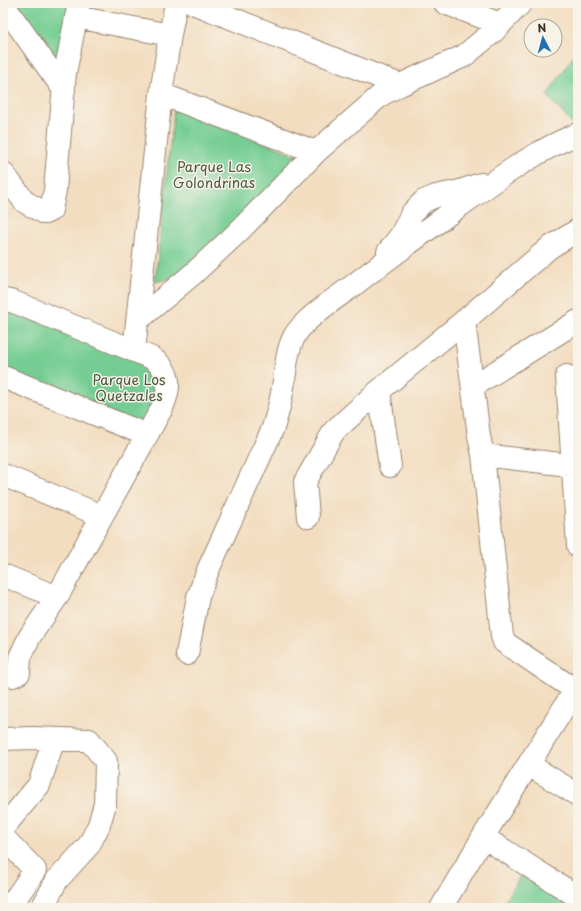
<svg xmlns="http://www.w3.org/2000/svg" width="581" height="911" viewBox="0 0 581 911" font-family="'Playpen Sans',sans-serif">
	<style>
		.green { fill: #74cd93; stroke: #587c58 }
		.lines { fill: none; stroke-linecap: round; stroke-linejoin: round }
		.minor-casing { stroke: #97846f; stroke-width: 24 }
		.minor { stroke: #fff; stroke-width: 22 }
		.labels { text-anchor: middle; stroke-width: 3; stroke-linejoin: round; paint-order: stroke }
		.park-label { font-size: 14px; fill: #4c5b41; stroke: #f7f3e8 }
	</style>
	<rect width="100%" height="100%" fill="#f7f3e8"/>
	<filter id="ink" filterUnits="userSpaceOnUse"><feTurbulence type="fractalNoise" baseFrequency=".025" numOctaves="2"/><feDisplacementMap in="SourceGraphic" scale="8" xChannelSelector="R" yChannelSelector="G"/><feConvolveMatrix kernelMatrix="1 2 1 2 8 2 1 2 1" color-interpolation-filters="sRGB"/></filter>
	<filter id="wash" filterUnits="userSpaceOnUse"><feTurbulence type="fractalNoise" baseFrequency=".012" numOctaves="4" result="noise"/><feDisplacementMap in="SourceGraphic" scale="16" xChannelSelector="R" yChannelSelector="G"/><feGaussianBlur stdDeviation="0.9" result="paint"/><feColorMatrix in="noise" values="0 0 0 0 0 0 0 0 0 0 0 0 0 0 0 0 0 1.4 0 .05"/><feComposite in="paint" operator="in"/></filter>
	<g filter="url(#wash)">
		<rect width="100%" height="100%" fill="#f3ddc0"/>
		<!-- green -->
		<path class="green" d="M 14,3 L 69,3 L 58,62 Z
			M 577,51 L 578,124 L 573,125 L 547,95 Z
			M 174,108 L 302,157 L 186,268 L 169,279 L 155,282 Z
			M 10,311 L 147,363 L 161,379 L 145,426 L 3,371 L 3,331 Z
			M 521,875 L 576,908 L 500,908 Z"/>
	</g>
	<g filter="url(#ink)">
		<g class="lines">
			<!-- minor casing -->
			<g class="minor-casing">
				<path id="minor" d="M 193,3 L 400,85
					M 445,3 L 500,24
					M 3,4 L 64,90
					M 76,17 L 170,35
					M 161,94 L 316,152
					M 3,173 L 25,202 L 45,213 L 51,210 L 55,190 L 65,73 L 79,3
					M 388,252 L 401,235 L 412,213 L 424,201 L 436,196 L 460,191 L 481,184
					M 3,301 L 5,300 L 14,302 L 152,358 C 172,372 171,387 162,408 L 57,597 L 30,636 L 20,657 L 19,673 L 13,676 L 3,673
					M 139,319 L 194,273 L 238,232 L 316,152 L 381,95 L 400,85 L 464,56 L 494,31 L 521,3
					M 464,321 L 479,436 L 483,455 L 502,636 L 504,642 L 578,692
					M 134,351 L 161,94 L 170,35 L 176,3
					M 567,376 L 578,546
					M 3,377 L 147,435
					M 473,386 L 578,321
					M 379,391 L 390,466
					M 483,455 L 578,466
					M 3,475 L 102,516
					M 308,517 L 305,482 L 334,431 L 374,395 L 464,321 L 549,248 L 578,230
					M 3,575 L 57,597
					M 187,654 L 198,597 L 208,570 L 273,428 C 277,415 281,401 283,387 C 286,369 286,351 295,335 C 306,317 338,297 355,284 C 389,258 423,233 457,208 C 495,181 534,151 578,134
					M 3,739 L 32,738 L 89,740 L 106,761 L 105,804 L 99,825 L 89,845 L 57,880 L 42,908
					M 529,765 L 578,795
					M 3,828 L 39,785 L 54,739
					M 3,837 L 35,870 L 9,908
					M 483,837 L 578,897
					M 441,908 L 483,837 L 575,690"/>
			</g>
			<!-- minor -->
			<use href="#minor" class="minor"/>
		</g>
	</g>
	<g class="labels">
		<!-- park labels -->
		<g class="park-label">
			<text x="214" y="172">Parque Las<tspan x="214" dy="16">Golondrinas</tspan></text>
			<text x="129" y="385">Parque Los<tspan x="129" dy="16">Quetzales</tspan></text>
		</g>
	</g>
	<!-- margin -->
	<rect width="581" height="911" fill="none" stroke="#f7f3e8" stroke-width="16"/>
	<!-- north arrow -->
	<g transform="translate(543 38) rotate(354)"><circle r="19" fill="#f7f3e8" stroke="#aca397"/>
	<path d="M0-3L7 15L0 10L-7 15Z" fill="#1f6fb2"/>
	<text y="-6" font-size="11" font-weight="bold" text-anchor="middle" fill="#3b2a1e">N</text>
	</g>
</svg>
